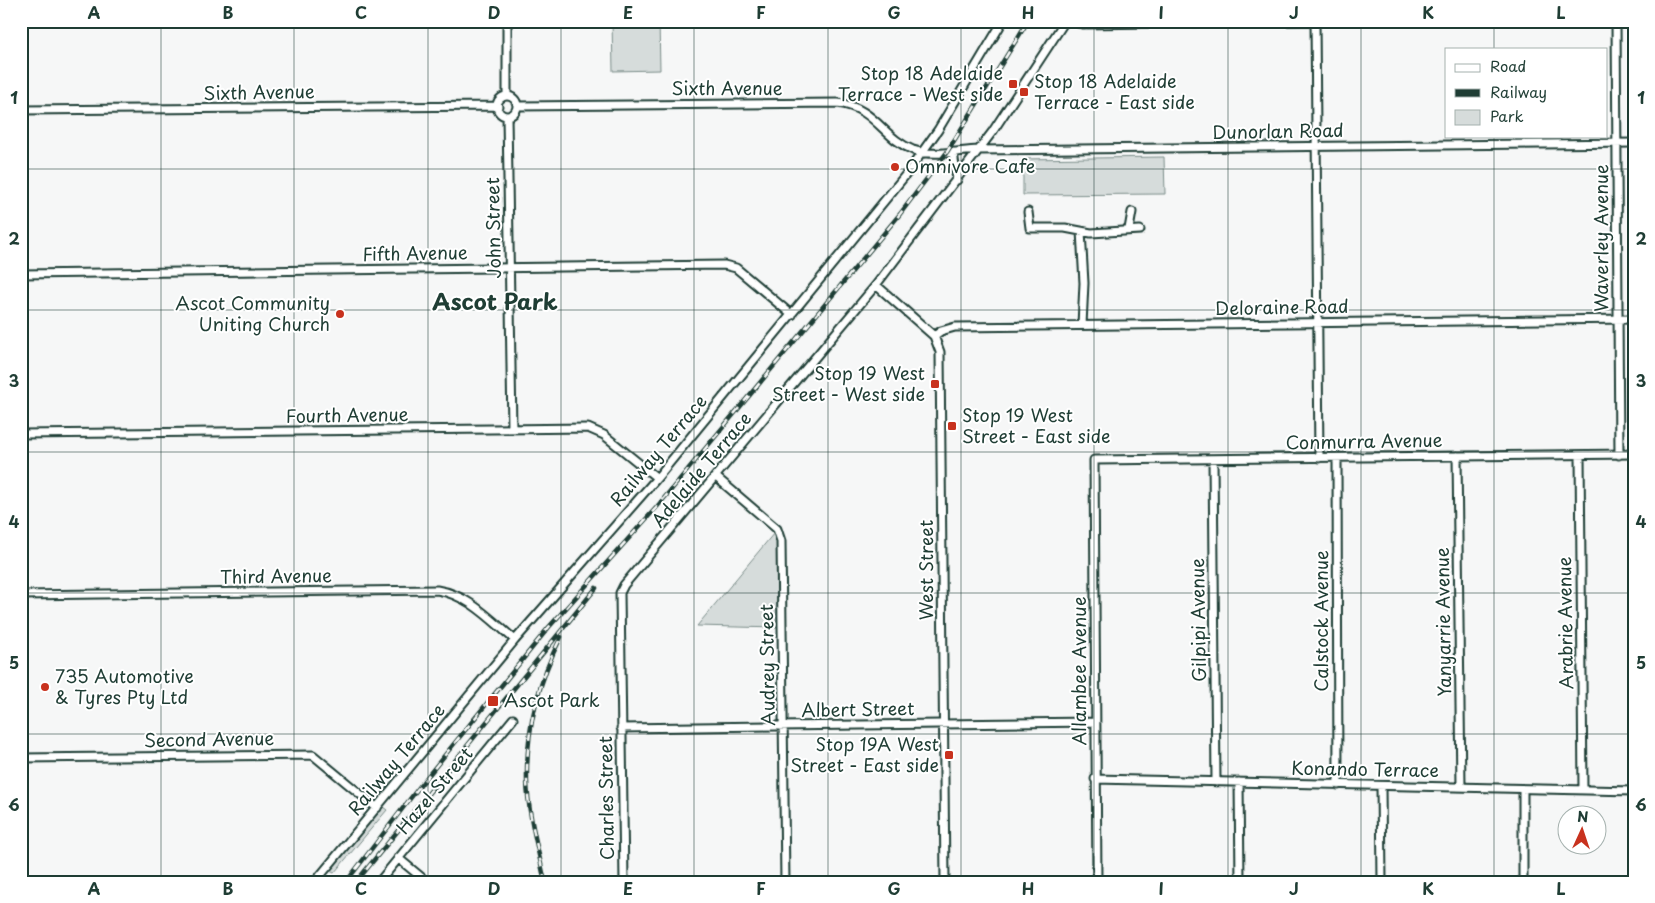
<svg xmlns="http://www.w3.org/2000/svg" width="1655" height="903" viewBox="0 0 1655 903" font-family="'Playpen Sans',sans-serif">
	<style>
		.green { fill: #d6dcdb; stroke: #7a8c88 }
		.lines { fill: none; stroke-linecap: round; stroke-linejoin: round }
		.street-casing { stroke: #1f3d34; stroke-width: 11 }
		.street { stroke: #fff; stroke-width: 7 }
		.rail-casing { stroke: #1f3d34; stroke-width: 4.5 }
		.rail { stroke: #fff; stroke-width: 2.5; stroke-dasharray: 8; stroke-linecap: butt }
		.grid { fill: none; stroke: #1f3d34; stroke-width: 1; stroke-opacity: 0.55 }
		.poi-dot { fill: #c8321e; stroke: #fff; stroke-width: 2 }
		.labels { text-anchor: middle; stroke-width: 4; stroke-linejoin: round; paint-order: stroke }
		.poi-label { font-size: 18px; fill: #1f3d34; stroke: #fff; text-anchor: start }
		.street-label { font-size: 18px; fill: #1f3d34; stroke: #fff }
		.district-label { font-size: 22px; font-weight: bold; fill: #1f3d34; stroke: #fff }
		.neatline { fill: none; stroke: #1f3d34; stroke-width: 2 }
		.grid-label { font-size: 16px; text-anchor: middle; font-weight: bold; fill: #1f3d34 }
	</style>
	<rect width="100%" height="100%" fill="#f6f7f7"/>
	<filter id="ink" filterUnits="userSpaceOnUse"><feTurbulence type="fractalNoise" baseFrequency=".02" numOctaves="2"/><feDisplacementMap in="SourceGraphic" scale="10" xChannelSelector="R" yChannelSelector="G"/><feConvolveMatrix kernelMatrix="1 2 1 2 8 2 1 2 1" color-interpolation-filters="sRGB"/></filter>
	<g filter="url(#ink)">
		<!-- green -->
		<path class="green" d="M 612,21 L 659,21 L 660,70 L 613,71 Z
			M 1164,157 L 1165,194 L 1023,195 L 1023,159 Z
			M 774,533 L 777,541 L 777,628 L 697,626 Z
			M 383,807 L 387,810 L 334,873 L 330,871 Z"/>
		<g class="lines">
			<!-- street casing -->
			<g class="street-casing">
				<path id="street" d="M 1070,21 L 1082,24 L 1320,21
					M 1315,21 L 1319,458
					M 1616,21 L 1619,455
					M 507,96 L 507,21
					M497 106a10 10 0 1 1 20 0a10 10 0 1 1-20 0Z
					M 517,106 L 838,103 C 875,108 883,138 913,150 C 932,157 958,151 978,150 L 1634,143
					M 21,110 L 498,106
					M 507,116 L 512,429
					M 953,152 L 957,180
					M 1028,212 L 1030,228 L 1065,228 L 1091,233 L 1140,230
					M 1129,229 L 1132,212
					M 1081,231 L 1084,283 L 1082,325
					M 21,274 L 724,265 L 736,268 L 792,315
					M 876,285 L 934,336 L 940,352 L 945,882
					M 934,336 L 941,331 L 955,327 L 1634,319
					M 21,434 L 588,428 L 604,435 L 657,478
					M 1580,455 L 1583,790
					M 1457,456 L 1461,787
					M 1337,458 L 1338,785
					M 1213,459 L 1216,782
					M 716,477 L 777,529 L 781,541 L 785,882
					M 21,595 L 437,590 C 469,595 491,620 515,640
					M 621,728 L 1095,722
					M 21,758 L 313,755 L 377,808
					M 1095,779 L 1634,791
					M 1239,782 L 1240,882
					M 1381,786 L 1382,882
					M 1523,789 L 1523,882
					M 398,858 L 427,882
					M 315,882 L 515,640 L 657,478 L 908,172 L 938,130 L 1003,21
					M 379,882 L 513,719
					M 624,882 L 620,593 L 624,585 L 876,285 L 993,131 L 1065,21
					M 1097,882 L 1094,460 L 1634,454"/>
			</g>
			<!-- street -->
			<use href="#street" class="street"/>
			<!-- rail casing -->
			<g class="rail-casing">
				<path id="rail" d="M 346,882 L 423,782 L 549,627 L 656,508 L 900,214 L 947,152 L 1028,21
					M 356,882 L 596,588
					M 545,882 C 538,849 528,814 527,781 C 526,730 538,682 561,637"/>
			</g>
			<!-- rail -->
			<use href="#rail" class="rail"/>
		</g>
	</g>
	<!-- grid -->
	<path class="grid" d="M 161,21 L 161,882M 294,21 L 294,882M 428,21 L 428,882M 561,21 L 561,882M 694,21 L 694,882M 828,21 L 828,882M 961,21 L 961,882M 1094,21 L 1094,882M 1228,21 L 1228,882M 1361,21 L 1361,882M 1494,21 L 1494,49M 1494,136 L 1494,882M 21,169 L 1634,169M 21,310 L 1634,310M 21,452 L 1634,452M 21,593 L 1634,593M 21,734 L 1634,734"/>
	<!-- markers -->
	<g class="poi-dot">
		<rect x="1008" y="79" width="10" height="10" rx="2.5"/>
		<rect x="1019" y="87" width="10" height="10" rx="2.5"/>
		<circle cx="895" cy="167" r="5"/>
		<circle cx="340" cy="314" r="5"/>
		<rect x="930" y="379" width="10" height="10" rx="2.5"/>
		<rect x="947" y="421" width="10" height="10" rx="2.5"/>
		<circle cx="45" cy="687" r="5"/>
		<rect x="487" y="695" width="12" height="12" rx="2.5"/>
		<rect x="944" y="750" width="10" height="10" rx="2.5"/>
	</g>
	<g class="labels">
		<!-- poi labels -->
		<g class="poi-label">
			<text x="1003" y="80" text-anchor="end">Stop 18 Adelaide<tspan x="1003" dy="21">Terrace - West side</tspan></text>
			<text x="1034" y="88">Stop 18 Adelaide<tspan x="1034" dy="21">Terrace - East side</tspan></text>
			<text x="905" y="173">Omnivore Cafe</text>
			<text x="330" y="310" text-anchor="end">Ascot Community<tspan x="330" dy="21">Uniting Church</tspan></text>
			<text x="925" y="380" text-anchor="end">Stop 19 West<tspan x="925" dy="21">Street - West side</tspan></text>
			<text x="962" y="422">Stop 19 West<tspan x="962" dy="21">Street - East side</tspan></text>
			<text x="55" y="683">735 Automotive<tspan x="55" dy="21">&amp; Tyres Pty Ltd</tspan></text>
			<text x="504" y="707">Ascot Park</text>
			<text x="939" y="751" text-anchor="end">Stop 19A West<tspan x="939" dy="21">Street - East side</tspan></text>
		</g>
		<!-- street labels -->
		<g class="street-label">
			<text x="727" y="95">Sixth Avenue</text>
			<text transform="translate(259 93) rotate(-1)" y="6">Sixth Avenue</text>
			<text transform="translate(1278 132) rotate(-1)" y="6">Dunorlan Road</text>
			<text transform="translate(494 228) rotate(-91)" y="6">John Street</text>
			<text transform="translate(1602 238) rotate(-90)" y="6">Waverley Avenue</text>
			<text transform="translate(415 254) rotate(-1)" y="6">Fifth Avenue</text>
			<text transform="translate(1282 308) rotate(-1)" y="6">Deloraine Road</text>
			<text transform="translate(347 416) rotate(-1)" y="6">Fourth Avenue</text>
			<text transform="translate(1364 442) rotate(-1)" y="6">Conmurra Avenue</text>
			<text transform="translate(659 451) rotate(-50)" y="6">Railway Terrace</text>
			<text transform="translate(702 470) rotate(-50)" y="6">Adelaide Terrace</text>
			<text transform="translate(927 570) rotate(-90)" y="6">West Street</text>
			<text transform="translate(276 577) rotate(-1)" y="6">Third Avenue</text>
			<text transform="translate(1199 620) rotate(-91)" y="6">Gilpipi Avenue</text>
			<text transform="translate(1322 621) rotate(-90)" y="6">Calstock Avenue</text>
			<text transform="translate(1444 622) rotate(-91)" y="6">Yanyarrie Avenue</text>
			<text transform="translate(1566 623) rotate(-91)" y="6">Arabrie Avenue</text>
			<text transform="translate(768 665) rotate(-91)" y="6">Audrey Street</text>
			<text transform="translate(1080 671) rotate(-90)" y="6">Allambee Avenue</text>
			<text transform="translate(858 710) rotate(-1)" y="6">Albert Street</text>
			<text transform="translate(209 740) rotate(-1)" y="6">Second Avenue</text>
			<text transform="translate(397 760) rotate(-50)" y="6">Railway Terrace</text>
			<text transform="translate(1365 770) rotate(1)" y="6">Konando Terrace</text>
			<text transform="translate(435 791) rotate(-50)" y="6">Hazel Street</text>
			<text transform="translate(607 798) rotate(-91)" y="6">Charles Street</text>
		</g>
		<!-- district labels -->
		<g class="district-label">
			<text x="495" y="310">Ascot Park</text>
		</g>
	</g>
	<!-- margin -->
	<rect width="1655" height="903" fill="none" stroke="#fff" stroke-width="55"/>
	<!-- legend -->
	<rect x="1445" y="48" width="162" height="90" fill="#ffffff" stroke="#a5b1ae"/>
	<rect x="1455" y="64" width="25" height="8" fill="#ffffff" stroke="#a5b1ae"/>
	<text x="1490" y="72" font-size="15" fill="#1f3d34">Road</text>
	<rect x="1455" y="89" width="25" height="8" fill="#1f3d34" stroke="#a5b1ae"/>
	<text x="1490" y="98" font-size="15" fill="#1f3d34">Railway</text>
	<rect x="1455" y="110" width="25" height="15" fill="#d6dcdb" stroke="#a5b1ae"/>
	<text x="1490" y="122" font-size="15" fill="#1f3d34">Park</text>
	<!-- north arrow -->
	<g transform="translate(1582 830) rotate(3)"><circle r="24" fill="#ffffff" stroke="#a5b1ae"/>
	<path d="M0-4L9 19L0 12L-9 19Z" fill="#c8321e"/>
	<text y="-8" font-size="14" font-weight="bold" text-anchor="middle" fill="#1f3d34">N</text>
	</g>
	<rect x="28" y="28" width="1600" height="848" class="neatline"/>
	<g class="grid-label">
		<text x="94" y="19">A</text>
		<text x="228" y="19">B</text>
		<text x="361" y="19">C</text>
		<text x="494" y="19">D</text>
		<text x="628" y="19">E</text>
		<text x="761" y="19">F</text>
		<text x="894" y="19">G</text>
		<text x="1028" y="19">H</text>
		<text x="1161" y="19">I</text>
		<text x="1294" y="19">J</text>
		<text x="1428" y="19">K</text>
		<text x="1561" y="19">L</text>
		<text x="14" y="104">1</text>
		<text x="1641" y="104">1</text>
		<text x="14" y="245">2</text>
		<text x="1641" y="245">2</text>
		<text x="14" y="387">3</text>
		<text x="1641" y="387">3</text>
		<text x="14" y="528">4</text>
		<text x="1641" y="528">4</text>
		<text x="14" y="669">5</text>
		<text x="1641" y="669">5</text>
		<text x="14" y="811">6</text>
		<text x="1641" y="811">6</text>
		<text x="94" y="895">A</text>
		<text x="228" y="895">B</text>
		<text x="361" y="895">C</text>
		<text x="494" y="895">D</text>
		<text x="628" y="895">E</text>
		<text x="761" y="895">F</text>
		<text x="894" y="895">G</text>
		<text x="1028" y="895">H</text>
		<text x="1161" y="895">I</text>
		<text x="1294" y="895">J</text>
		<text x="1428" y="895">K</text>
		<text x="1561" y="895">L</text>
	</g>
</svg>
